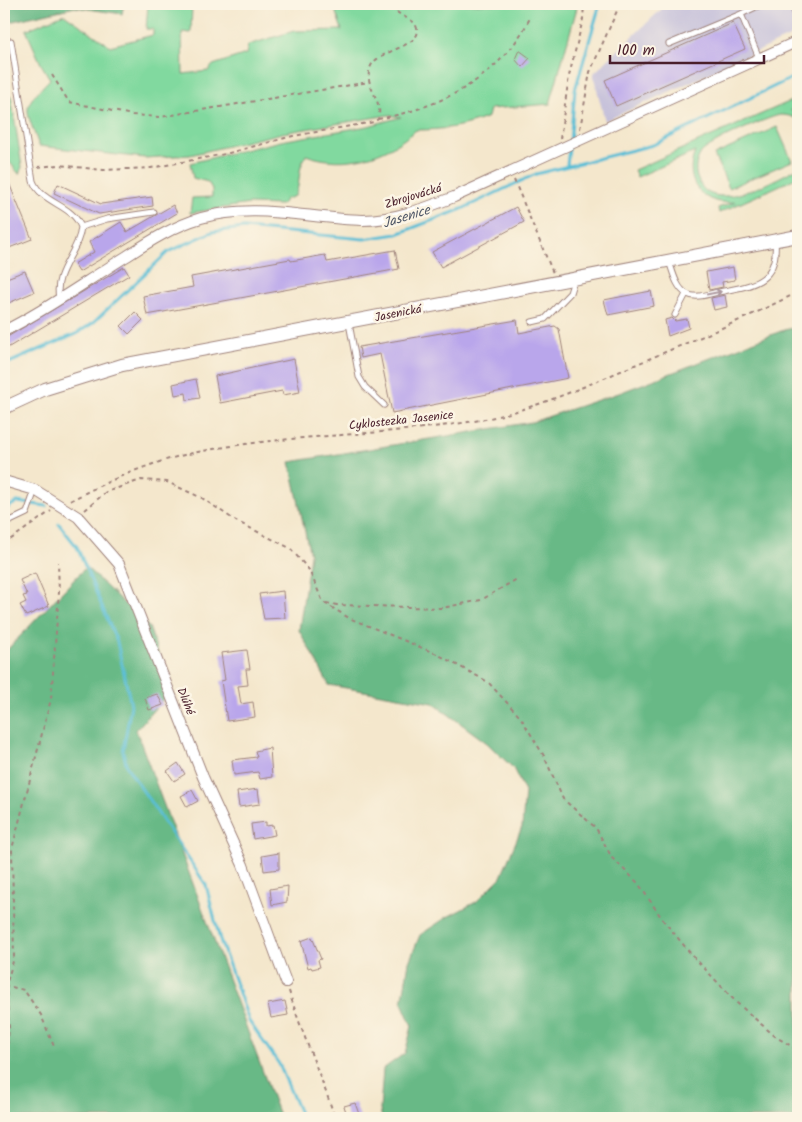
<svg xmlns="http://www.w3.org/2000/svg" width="802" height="1122" viewBox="0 0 802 1122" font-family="Kalam,sans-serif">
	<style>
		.industrial { fill: #c5c0da }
		.green { fill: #81d99f; stroke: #667c65 }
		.forest { fill: #68b986; stroke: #596c58 }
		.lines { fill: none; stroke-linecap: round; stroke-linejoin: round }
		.stream { stroke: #58bed6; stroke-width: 3 }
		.building { fill: #b9a6eb }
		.service-casing { stroke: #9f837c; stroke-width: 7 }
		.minor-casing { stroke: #9f837c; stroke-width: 12 }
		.tertiary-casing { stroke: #9f837c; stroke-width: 14 }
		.path { stroke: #9f837c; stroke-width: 2; stroke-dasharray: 4 4; stroke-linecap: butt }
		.service { stroke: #fff; stroke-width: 5 }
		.minor { stroke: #fff; stroke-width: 10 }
		.tertiary { stroke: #fff; stroke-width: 12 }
		.oneway { stroke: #ae9aa0 }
		.labels { text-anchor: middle; stroke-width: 5; stroke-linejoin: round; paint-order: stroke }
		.street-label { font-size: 12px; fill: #4a1f2b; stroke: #fcf5e5 }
		.water-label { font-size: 14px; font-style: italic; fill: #4f5767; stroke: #fcf5e5 }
	</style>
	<rect width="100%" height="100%" fill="#fcf5e5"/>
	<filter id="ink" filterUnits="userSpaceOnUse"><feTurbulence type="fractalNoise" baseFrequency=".02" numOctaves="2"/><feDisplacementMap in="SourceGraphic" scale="10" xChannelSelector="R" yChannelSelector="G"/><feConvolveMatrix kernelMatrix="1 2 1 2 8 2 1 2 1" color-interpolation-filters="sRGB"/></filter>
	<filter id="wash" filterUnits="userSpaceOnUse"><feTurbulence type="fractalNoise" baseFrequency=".0096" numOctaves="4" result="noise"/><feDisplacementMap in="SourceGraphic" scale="20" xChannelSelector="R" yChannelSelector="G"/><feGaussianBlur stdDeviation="1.12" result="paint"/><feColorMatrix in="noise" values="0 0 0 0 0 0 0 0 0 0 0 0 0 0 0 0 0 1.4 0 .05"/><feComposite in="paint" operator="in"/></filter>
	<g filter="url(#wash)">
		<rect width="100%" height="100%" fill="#f4e7cc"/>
		<!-- industrial -->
		<path class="industrial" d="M 667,4 L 798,4 L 798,33 L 605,121 L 593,74 Z"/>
		<!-- green -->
		<path class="green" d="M 148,4 L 192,4 L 191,33 L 182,32 L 183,74 L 208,71 L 213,65 L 246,54 L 248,45 L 294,31 L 342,30 L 333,4 L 578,4 L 550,104 L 490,109 L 488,117 C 464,127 442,130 416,130 C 387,156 345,169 306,155 C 296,173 302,179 295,196 L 286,199 L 281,205 L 249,204 L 190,213 L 192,198 L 212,197 L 212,189 L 208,182 L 193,178 L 190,163 L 281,141 L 368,126 L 401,117 L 389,115 L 282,133 L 190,155 L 145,158 L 39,146 C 25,105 20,110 50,79 L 41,64 L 26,30 L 64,14 L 110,46 L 153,35 L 153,29 L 146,29 Z
			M 4,96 L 11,96 L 22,167 L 19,174 L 4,155 Z
			M 798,98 L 798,106 L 790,110 L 798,113 L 798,120 C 793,116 786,115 780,115 C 768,117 707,144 701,153 C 695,162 694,173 699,182 C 715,216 775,179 798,168 L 798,177 L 719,213 L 718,208 L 735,202 C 704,207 682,182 695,152 L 637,177 L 634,170 Z
			M 777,127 L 792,161 L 729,188 L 714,155 Z"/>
		<!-- forest -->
		<path class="forest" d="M 4,4 L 124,4 L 122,14 L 75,7 L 4,23 Z
			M 798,327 L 798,1118 L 382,1118 L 380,1110 L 383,1069 L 405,1053 L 412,1026 L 402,1003 L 409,962 L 420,935 L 447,917 L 476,902 L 501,877 L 522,827 L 525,792 L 513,768 L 487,743 L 433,703 L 329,685 L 299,630 L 310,555 L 290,462 L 532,422 L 619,393 L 784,330 Z
			M 86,567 L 149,627 L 171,690 L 136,730 L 280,1118 L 4,1118 L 4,653 Z"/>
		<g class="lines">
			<!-- stream -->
			<path class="stream" d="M 570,142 L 575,90 L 600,4
				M 567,165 L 569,148
				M 4,365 L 76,334 L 93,323 L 168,252 L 212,232 L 244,228 L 364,239 L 397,234 L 462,209 L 536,174 L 653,145 L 798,75
				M 4,510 L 17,502 L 46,506
				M 59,524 L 77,547 L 117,642 L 131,705 L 123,751 L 127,767 L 206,885 L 220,940 L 249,1021 L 279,1064 L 302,1118"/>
		</g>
		<g id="blocks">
			<!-- building -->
			<path class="building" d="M 733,23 L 745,49 L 616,106 L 605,80 Z
				M 519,50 L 530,58 L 522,67 L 515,59 Z
				M 4,171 L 32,239 L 4,250 Z
				M 58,184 L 101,204 L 152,197 L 153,206 L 99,214 L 54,193 Z
				M 173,205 L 177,213 L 79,272 L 74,264 L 94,252 L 89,242 L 121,222 L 127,232 Z
				M 516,207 L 524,222 L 441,267 L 432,252 Z
				M 395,250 L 399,269 L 147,315 L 143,296 L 193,287 L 191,277 L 290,259 L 291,261 L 325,255 L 327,262 Z
				M 124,267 L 129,275 L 4,350 L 4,339 Z
				M 733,267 L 735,280 L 722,282 L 723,287 L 709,290 L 706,272 Z
				M 25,271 L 34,292 L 4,305 L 4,279 Z
				M 651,291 L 654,306 L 608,315 L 604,300 Z
				M 725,295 L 727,307 L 714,310 L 711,298 Z
				M 135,312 L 143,320 L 129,334 L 121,326 Z
				M 672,318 L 675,321 L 687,319 L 689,328 L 668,336 L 665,320 Z
				M 517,320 L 519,333 L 555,326 L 559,329 L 568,378 L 392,413 L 380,354 L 361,358 L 359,347 Z
				M 294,359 L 300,392 L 283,395 L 282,391 L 220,403 L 215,376 Z
				M 196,379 L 200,398 L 187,400 L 186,393 L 175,395 L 173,384 Z
				M 35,573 L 49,606 L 26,616 L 20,605 L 26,602 L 23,596 L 27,595 L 20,580 Z
				M 283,591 L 285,618 L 264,619 L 259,594 Z
				M 247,650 L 250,669 L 246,669 L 248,685 L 238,686 L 241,704 L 253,702 L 255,717 L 227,721 L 221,681 L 225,680 L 221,653 Z
				M 157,694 L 163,705 L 149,710 L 145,698 Z
				M 270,748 L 272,777 L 260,779 L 258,772 L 234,775 L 232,760 L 257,757 L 255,751 Z
				M 178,763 L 185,774 L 174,781 L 167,771 Z
				M 258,789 L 260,804 L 239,807 L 237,792 Z
				M 192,790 L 198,801 L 187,807 L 181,796 Z
				M 266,822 L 266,826 L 273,825 L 275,835 L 253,839 L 251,824 Z
				M 279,853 L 279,869 L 264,871 L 262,856 Z
				M 288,886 L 287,902 L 272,905 L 270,889 Z
				M 312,937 L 321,959 L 318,960 L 320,967 L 312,969 L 311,967 L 308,968 L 301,941 Z
				M 285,1001 L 288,1015 L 271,1018 L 268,1004 Z
				M 355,1103 L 360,1117 L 348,1118 L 344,1106 Z"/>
		</g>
	</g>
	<g filter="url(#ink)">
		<use href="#blocks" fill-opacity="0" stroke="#9f837c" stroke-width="1"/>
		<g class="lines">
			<!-- service casing -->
			<g class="service-casing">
				<path id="service" d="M 791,4 L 798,19
					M 741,14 L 762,4
					M 11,41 L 33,181 C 42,204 72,204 81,227 C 79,252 53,272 59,298
					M 669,44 L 741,14 L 759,58
					M 81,227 L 107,219 L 154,212
					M 669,261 C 673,272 676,288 687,294 C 696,299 709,294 718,292 C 751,286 779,283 775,241
					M 675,315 L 686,294
					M 532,322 L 545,319 L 570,293 L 574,280
					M 349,323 L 359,377 L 365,387 L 384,405
					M 4,524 L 27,513 L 35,490"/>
			</g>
			<!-- minor casing -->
			<g class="minor-casing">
				<path id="minor" d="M 4,331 C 47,310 86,281 127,256 C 150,241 174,226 201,218 C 256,202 308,219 363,220 C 394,220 426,208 454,197 L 798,41
					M 4,481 L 35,490 L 78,517 L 119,564 L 203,777 L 243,865 L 286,982"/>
			</g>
			<!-- tertiary casing -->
			<g class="tertiary-casing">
				<path id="tertiary" d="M 4,408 L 45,389 L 122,365 L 798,236"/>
			</g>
			<!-- path -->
			<path class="path" d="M 52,75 L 69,102 L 132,115 L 160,117 L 369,82
				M 378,119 C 442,107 500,78 530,18
				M 580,129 L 590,72 L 620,4
				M 560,139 L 569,76 L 583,19 L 584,4
				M 38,167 L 59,165 L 103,170 L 151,168 L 225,154 L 293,136 L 374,122 L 378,119 C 385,100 360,84 372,64 C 382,50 416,47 418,31 L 415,23 L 383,4
				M 514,180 L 553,273
				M 70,501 C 107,481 144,465 184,455 C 283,432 386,438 485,419 C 538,408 588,385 637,364 C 691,341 746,319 798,292
				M 85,510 L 106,492 L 141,480 L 167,482 L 202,498 L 236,521 L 290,548 L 309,570 L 323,602 L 349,618 L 437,654 L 488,682 L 521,718 L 544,756 L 563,799 L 596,828 L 612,858 L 638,883 L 663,920 L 691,954 L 737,1003 L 776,1037 L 798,1050
				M 4,544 L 51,511
				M 326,603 L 337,605 L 442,608 L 481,600 L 519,578
				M 4,985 L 24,990 L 41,1015 L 55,1049
				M 289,991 C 302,1035 321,1075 335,1118
				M 4,1084 L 9,1028 L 6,985 L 14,958 L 12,849 L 51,699 L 59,592 L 58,562"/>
			<!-- service -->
			<use href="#service" class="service"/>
			<!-- minor -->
			<use href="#minor" class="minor"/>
			<!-- tertiary -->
			<use href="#tertiary" class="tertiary"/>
		</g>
		<!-- one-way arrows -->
		<defs><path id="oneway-shaft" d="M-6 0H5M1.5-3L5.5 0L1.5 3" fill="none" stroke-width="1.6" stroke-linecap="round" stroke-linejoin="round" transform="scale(1.25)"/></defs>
		<use class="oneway" href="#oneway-shaft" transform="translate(714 293) rotate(-11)"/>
	</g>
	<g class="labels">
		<!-- street labels -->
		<g class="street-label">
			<text transform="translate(413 196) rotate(-17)" y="4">Zbrojovácká</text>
			<text transform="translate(398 313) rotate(-11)" y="4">Jasenická</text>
			<text transform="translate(401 420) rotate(-6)" y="4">Cyklostezka Jasenice</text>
			<text transform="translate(186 701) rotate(68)" y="4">Dlúhé</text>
		</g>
		<!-- water labels -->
		<g class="water-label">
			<text transform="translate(406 216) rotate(-17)" y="5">Jasenice</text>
		</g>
	</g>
	<!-- margin -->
	<rect width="802" height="1122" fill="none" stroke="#fcf5e5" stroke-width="20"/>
	<!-- scale -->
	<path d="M610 55v8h154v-8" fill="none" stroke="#4a1f2b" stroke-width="2.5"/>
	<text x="617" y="55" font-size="15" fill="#4a1f2b" stroke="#fcf5e5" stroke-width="4" paint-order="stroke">100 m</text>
</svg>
